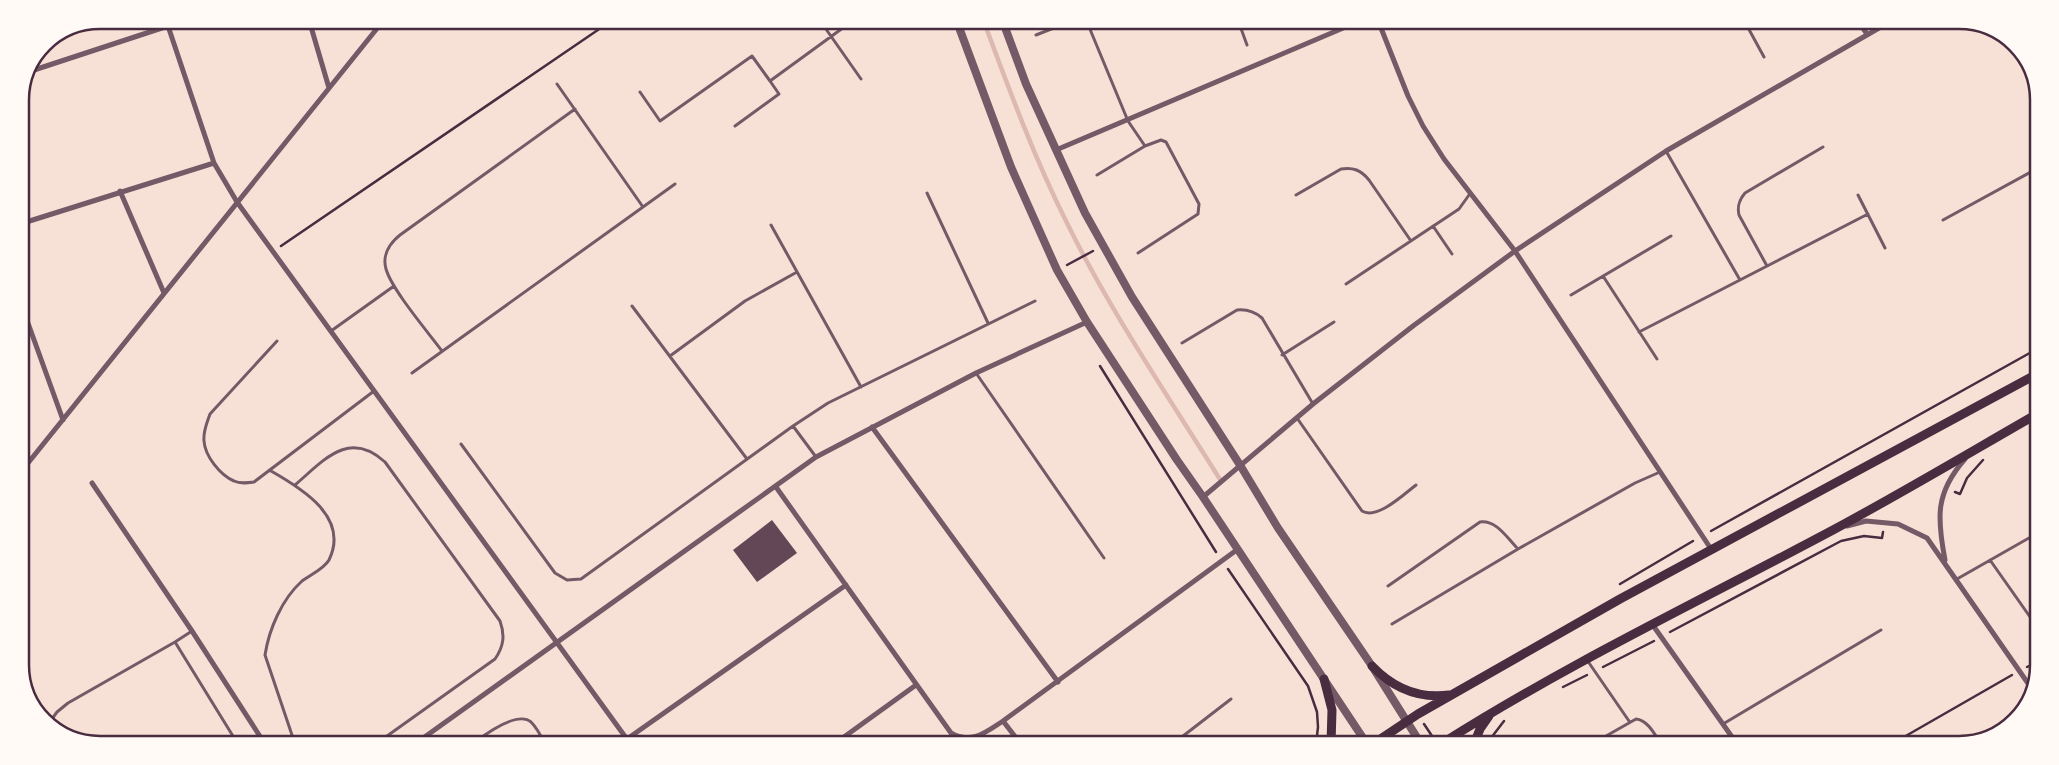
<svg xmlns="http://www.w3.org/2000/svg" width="2059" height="765" viewBox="0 0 2059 765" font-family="Inter,sans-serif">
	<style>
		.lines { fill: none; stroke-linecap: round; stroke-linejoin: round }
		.stream { stroke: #dcb8b0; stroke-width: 4.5 }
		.building { fill: #644757 }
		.path { stroke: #4a2c40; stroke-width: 2.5 }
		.service { stroke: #755966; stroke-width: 3 }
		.minor { stroke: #755966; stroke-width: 5 }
		.tertiary { stroke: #755966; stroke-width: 8 }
		.secondary { stroke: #4a2c40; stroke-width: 9 }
		.rim { fill: none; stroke: #4a2c40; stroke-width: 2.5 }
	</style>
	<rect width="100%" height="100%" fill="#f7e1d7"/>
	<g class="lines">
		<!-- stream -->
		<path class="stream" d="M 984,22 C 1009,89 1034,157 1066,221 C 1110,311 1168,396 1221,481"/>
	</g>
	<!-- building -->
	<path class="building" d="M 772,520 L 797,553 L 757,582 L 733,550 Z"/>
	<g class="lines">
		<!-- path -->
		<path class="path" d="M 281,246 L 611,21
			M 1067,265 L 1093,251
			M 1100,366 L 1216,552
			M 1955,492 L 1960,494 L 1967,478 L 1983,460
			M 1711,531 L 2037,349
			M 1228,569 L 1308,686 L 1317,712 L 1318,727 L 1316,744
			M 1620,584 L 1693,541
			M 1670,632 L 1841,541 L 1864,536 L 1882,538 L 1883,532
			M 1603,667 L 1654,641
			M 2027,667 L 2035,663
			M 1563,687 L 1587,675
			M 1424,724 L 1432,736
			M 1491,738 L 1504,721
			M 1890,745 L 2012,675"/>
		<!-- service -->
		<path class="service" d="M 821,22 L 861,79
			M 1087,22 L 1128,121 L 1145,146 L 1161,140 L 1166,142 L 1199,204 L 1198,214 L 1138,253
			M 1239,23 L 1247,45
			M 1746,24 L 1764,57
			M 1036,35 L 1069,22
			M 557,84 L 643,207
			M 640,92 L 660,121 L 752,56 L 770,81 L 851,22
			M 735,126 L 779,94 L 770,81
			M 1666,151 L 1740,280
			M 1097,175 L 1145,146
			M 927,193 L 988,323
			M 1296,195 L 1341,169 C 1353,167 1361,170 1369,180 L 1411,241
			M 1858,195 L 1885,248
			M 1943,220 L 2038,168
			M 771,225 L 861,387
			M 1433,226 L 1452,254
			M 1767,266 L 1739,215 C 1737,206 1739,200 1745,193 L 1823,147
			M 1603,276 L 1657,359
			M 1346,284 L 1459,209 L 1469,195
			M 1571,295 L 1671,236
			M 632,306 L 747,459
			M 331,331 L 394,286
			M 1639,332 L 1868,214
			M 277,341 L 210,414 C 207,423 203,431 204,441 C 205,456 220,475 234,481 C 240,484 247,483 254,482 L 374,391
			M 1182,343 L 1237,310 C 1247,309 1254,311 1262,318 L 1313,404
			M 442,351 C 428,332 392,290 386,269 C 382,255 390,243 400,235 L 575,109
			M 1282,355 L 1334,322
			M 670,356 L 745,301 L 797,272
			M 412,373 L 675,184
			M 976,373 L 1104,558
			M 1297,418 L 1362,511 C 1377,520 1403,495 1416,485
			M 793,426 L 816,457
			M 461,444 L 555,573 L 567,580 L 581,579 L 793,426 L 828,403 L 1035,301
			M 271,471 C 301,488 350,517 329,560 C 324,569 310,575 302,581 C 282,599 269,629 265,655 L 294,741
			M 295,485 C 324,460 349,429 385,462 L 500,621 C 505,635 504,646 495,659 L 380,741
			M 1990,560 L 2035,624
			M 1957,579 L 2036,534
			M 1388,586 L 1480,522 C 1497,520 1507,538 1518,549
			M 1392,624 L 1518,549 L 1635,483 L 1660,472
			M 175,642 L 236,741
			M 1587,660 L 1629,721
			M 49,723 L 57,712 L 68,703 L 175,642 L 192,631
			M 1723,724 L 1881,630
			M 475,742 C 487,733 518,711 531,722 C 536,727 541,736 544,742
			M 1174,743 L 1231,699
			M 1592,744 L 1636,719 C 1648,720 1655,735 1661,744"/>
		<!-- minor -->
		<path class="minor" d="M 166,20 L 214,163 L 237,202 L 629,742
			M 309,20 L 329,88
			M 1379,23 L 1408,96 L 1423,126 L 1444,159 L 1515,251 L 1711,549
			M 1860,24 L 1867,34
			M 31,71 L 168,26
			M 1056,150 L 1355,23
			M 120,191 L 164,293
			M 20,224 L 214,163
			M 20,301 L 63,420
			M 872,427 L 1058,682
			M 20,473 L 383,21
			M 92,483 L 192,631 L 263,741
			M 776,487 L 951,733 C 971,745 986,732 1003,721 L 1238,549
			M 1203,497 L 1313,404 L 1413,326 L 1515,251 L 1666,151 L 1886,24
			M 1847,526 L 1866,521 L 1898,524 L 1927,538 L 2034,692
			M 1945,560 C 1937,518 1935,493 1965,459
			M 1652,624 L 1737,744
			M 1003,721 L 1020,743
			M 627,739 L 846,585
			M 419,741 L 816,457 L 976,373 L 1087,322
			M 837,742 L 916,685"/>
		<!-- tertiary -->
		<path class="tertiary" d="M 957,22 L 1011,167 L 1057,270 L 1087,322 L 1177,460 L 1203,497 L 1367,744
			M 1003,22 L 1026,84 L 1085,213 L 1132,297 L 1240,465 L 1278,528 L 1372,666 L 1421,744"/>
		<!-- secondary -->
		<path class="secondary" d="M 1372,666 C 1393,688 1418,699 1449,695
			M 1324,679 L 1332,710 L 1331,744
			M 1373,744 L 1418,714 L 1620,599 L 2037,374
			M 1441,744 C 1567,664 1702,600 1833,530 C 1902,493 1969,453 2037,414
			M 1474,744 L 1480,729 L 1489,716"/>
	</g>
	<!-- crop -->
	<path d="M0 0H2059V765H0ZM100 29H1959A71 71 0 0 1 2030 100V665A71 71 0 0 1 1959 736H100A71 71 0 0 1 29 665V100A71 71 0 0 1 100 29Z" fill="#fffaf5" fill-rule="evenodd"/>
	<path class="rim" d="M100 29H1959A71 71 0 0 1 2030 100V665A71 71 0 0 1 1959 736H100A71 71 0 0 1 29 665V100A71 71 0 0 1 100 29Z"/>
</svg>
